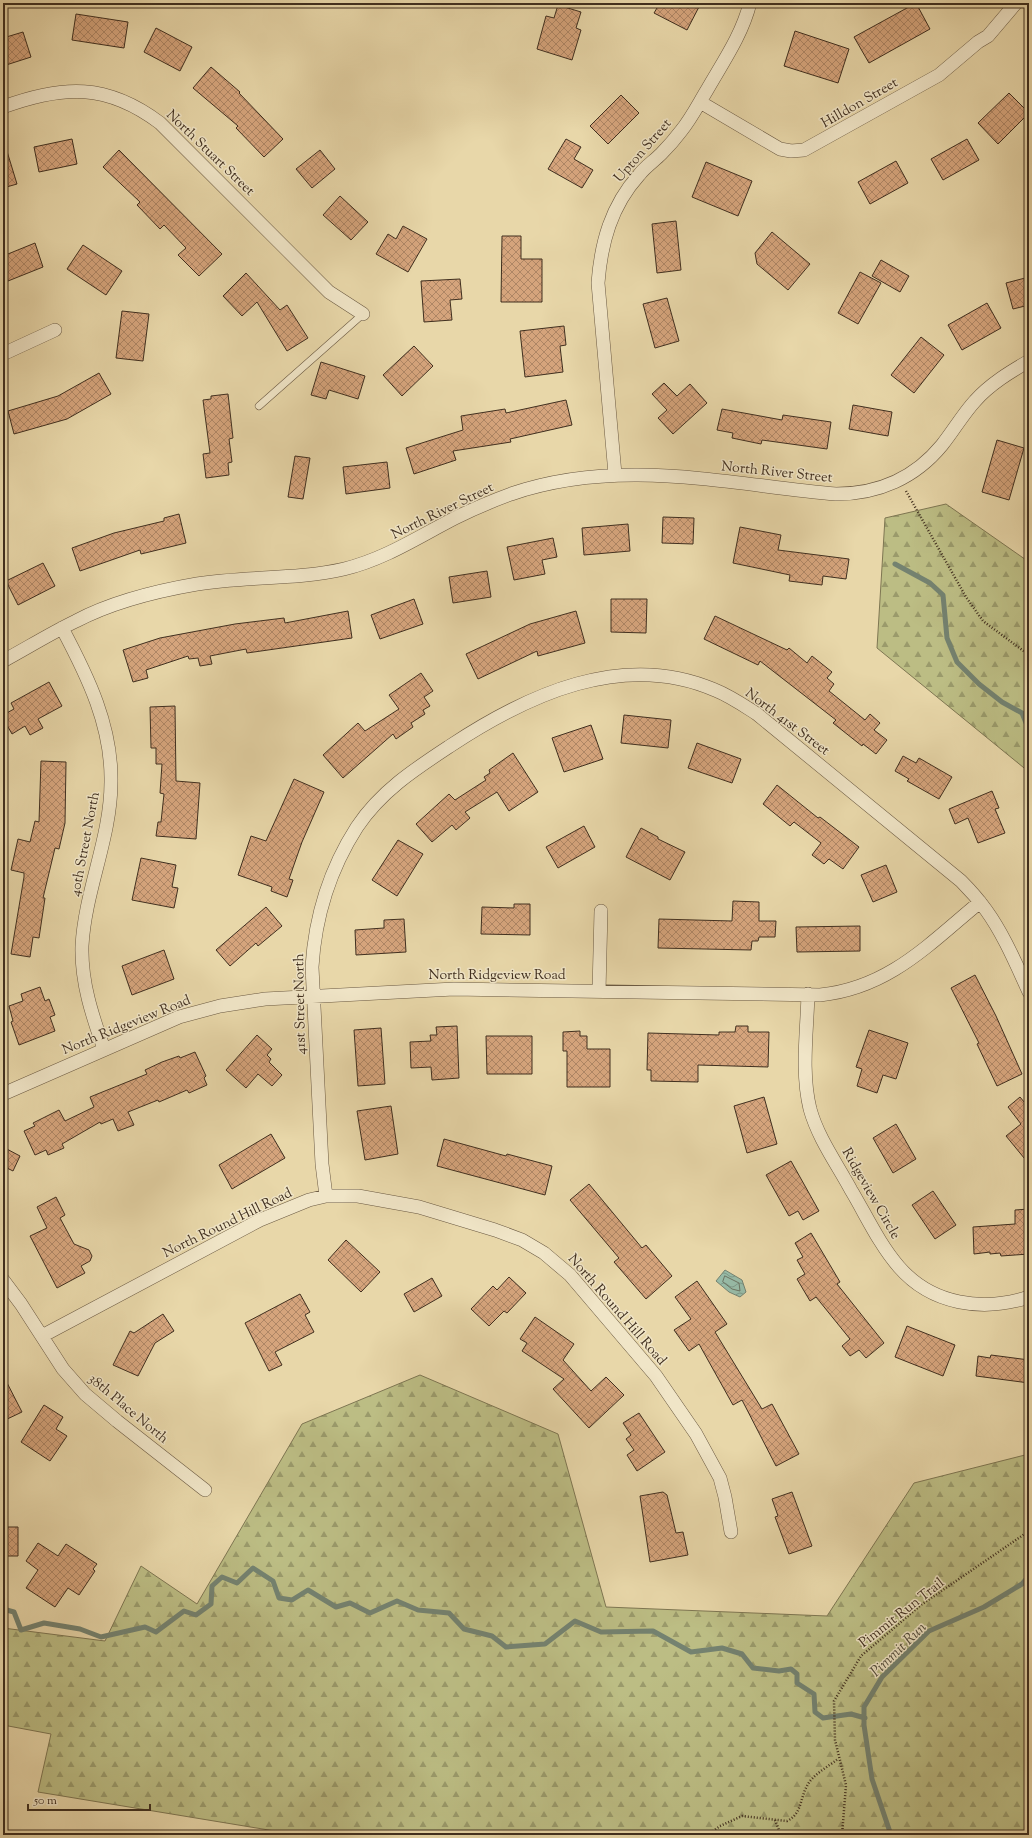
<svg xmlns="http://www.w3.org/2000/svg" width="1032" height="1838" viewBox="0 0 1032 1838" font-family="'Sorts Mill Goudy',serif">
	<style>
		.forest { fill: url(#forest-firs); stroke: #7e7652 }
		.water { fill: url(#water-waves); stroke: #748270 }
		.lines { fill: none; stroke-linecap: round; stroke-linejoin: round }
		.shore { stroke: #6c7462; stroke-width: 1 }
		.stream { stroke: #748270; stroke-width: 5 }
		.building { fill: url(#building-cross-hatch); stroke: #402f1f }
		.service-casing { stroke: #6a5942; stroke-width: 8 }
		.minor-casing { stroke: #6a5942; stroke-width: 14 }
		.path { stroke: #402f1f; stroke-width: 2.5; stroke-dasharray: 1 2; stroke-linecap: butt }
		.service { stroke: #f0e5c7; stroke-width: 7 }
		.minor { stroke: #f0e5c7; stroke-width: 13 }
		.labels { text-anchor: middle; stroke-width: 3; stroke-linejoin: round; paint-order: stroke }
		.street-label { font-size: 14px; fill: #402f1f; stroke: #f0e5c7 }
		.water-label { font-size: 15px; font-style: italic; fill: #514b3a; stroke: #f0e5c7 }
	</style>
	<defs>
		<pattern id="forest-firs" width="22" height="20" patternUnits="userSpaceOnUse"><rect width="22" height="20" fill="#bcbd84"/><path d="M5 1l3.5 6h-7zM16 11l3.5 6h-7z" fill="#9a9a6b"/></pattern>
		<pattern id="water-waves" width="16" height="10" patternUnits="userSpaceOnUse"><rect width="16" height="10" fill="#97baa6"/><path d="M0 5q4-4 8 0t8 0" fill="none" stroke="#7d9887"/></pattern>
		<pattern id="building-cross-hatch" width="8" height="8" patternUnits="userSpaceOnUse"><rect width="8" height="8" fill="#d5a47c"/><path d="M0 0l8 8M0 8l8-8" fill="none" stroke="#ae8665"/></pattern>
	</defs>
	<rect width="100%" height="100%" fill="#e8d7a9"/>
	<filter id="stains"><feTurbulence type="fractalNoise" baseFrequency=".005" numOctaves="4"/><feColorMatrix values="0 0 0 0 .2 0 0 0 0 .09 0 0 0 0 .02 0 0 0 .5 -.17"/></filter>
	<radialGradient id="worn" r=".72"><stop offset=".6" stop-color="#630" stop-opacity="0"/><stop offset="1" stop-color="#630" stop-opacity=".3"/></radialGradient>
	<!-- forest -->
	<path class="forest" d="M 946,504 L 1029,562 L 1029,772 L 877,648 L 885,518 Z
		M 420,1375 L 558,1434 L 606,1607 L 827,1616 L 914,1483 L 1029,1454 L 1029,1835 L 299,1835 L 38,1792 L 51,1734 L 3,1725 L 3,1628 L 105,1641 L 141,1566 L 197,1604 L 302,1424 Z"/>
	<!-- water -->
	<path class="water" d="M 725,1270 L 742,1280 L 746,1292 L 740,1297 L 729,1292 L 716,1281 Z"/>
	<g class="lines">
		<!-- shore -->
		<path class="shore" d="M 725,1276 L 739,1283 L 740,1291 L 732,1289 L 723,1282 Z"/>
		<!-- stream -->
		<path class="stream" d="M 895,564 L 930,583 L 943,595 L 947,638 L 957,662 L 979,684 L 1002,702 L 1022,713 L 1029,730
			M 3,1609 L 14,1612 L 21,1630 L 44,1623 L 80,1629 L 101,1637 L 145,1627 L 156,1632 L 184,1611 L 196,1615 L 211,1604 L 212,1586 L 222,1577 L 237,1583 L 253,1568 L 273,1581 L 279,1598 L 292,1600 L 308,1590 L 336,1607 L 350,1603 L 370,1613 L 397,1601 L 418,1610 L 449,1613 L 464,1629 L 492,1636 L 506,1647 L 545,1644 L 575,1621 L 601,1632 L 653,1631 L 691,1652 L 722,1648 L 742,1654 L 753,1668 L 779,1671 L 791,1669 L 797,1674 L 797,1683 L 814,1694 L 815,1712 L 823,1718 L 851,1714 L 865,1718
			M 891,1835 L 872,1779 L 864,1725 L 864,1707 L 882,1677 L 929,1631 L 984,1607 L 1022,1584 L 1029,1576"/>
	</g>
	<!-- building -->
	<path class="building" d="M 660,3 L 701,3 L 687,30 L 654,13 Z
		M 916,3 L 930,29 L 869,63 L 854,37 Z
		M 558,5 L 581,12 L 576,28 L 581,30 L 572,60 L 537,49 L 546,16 L 554,18 Z
		M 76,14 L 128,22 L 124,48 L 72,40 Z
		M 156,28 L 192,47 L 180,71 L 144,52 Z
		M 795,31 L 849,49 L 838,83 L 784,66 Z
		M 23,32 L 31,57 L 3,66 L 3,38 Z
		M 211,67 L 240,92 L 239,93 L 283,139 L 264,157 L 236,128 L 238,126 L 193,88 Z
		M 1009,93 L 1029,113 L 998,144 L 978,123 Z
		M 621,95 L 639,113 L 608,144 L 590,126 Z
		M 72,139 L 77,164 L 39,172 L 34,147 Z
		M 566,139 L 581,147 L 574,159 L 593,170 L 582,188 L 548,169 Z
		M 967,139 L 979,160 L 943,180 L 931,159 Z
		M 6,148 L 17,184 L 3,188 L 3,149 Z
		M 119,150 L 222,254 L 199,276 L 178,255 L 186,248 L 164,225 L 160,229 L 137,205 L 140,202 L 103,167 Z
		M 320,150 L 335,169 L 312,188 L 296,169 Z
		M 896,161 L 908,183 L 870,204 L 858,182 Z
		M 706,162 L 752,181 L 738,216 L 692,197 Z
		M 340,196 L 368,222 L 351,240 L 323,215 Z
		M 676,221 L 681,270 L 657,273 L 652,224 Z
		M 403,226 L 427,239 L 408,272 L 376,254 L 388,234 L 396,239 Z
		M 772,232 L 810,264 L 788,290 L 757,264 L 755,253 Z
		M 502,236 L 521,236 L 521,259 L 542,259 L 542,302 L 501,302 Z
		M 35,243 L 43,267 L 3,283 L 3,256 Z
		M 83,245 L 122,271 L 106,295 L 67,269 Z
		M 881,260 L 909,276 L 900,292 L 872,276 Z
		M 860,272 L 881,283 L 858,324 L 838,313 Z
		M 246,273 L 280,310 L 287,305 L 308,338 L 287,351 L 257,302 L 242,316 L 223,296 Z
		M 1029,277 L 1029,305 L 1013,309 L 1006,283 Z
		M 460,279 L 462,299 L 450,300 L 452,320 L 424,322 L 421,281 Z
		M 667,298 L 679,341 L 655,348 L 643,304 Z
		M 987,303 L 1001,328 L 962,350 L 948,325 Z
		M 122,311 L 149,314 L 143,361 L 116,358 Z
		M 564,326 L 566,345 L 560,346 L 563,372 L 525,377 L 520,331 Z
		M 921,337 L 944,355 L 914,393 L 891,375 Z
		M 414,346 L 433,366 L 402,396 L 383,375 Z
		M 321,362 L 365,376 L 358,399 L 329,390 L 326,399 L 311,395 Z
		M 99,373 L 111,394 L 67,419 L 14,434 L 8,411 L 58,396 Z
		M 664,383 L 677,396 L 690,384 L 707,403 L 673,434 L 658,418 L 667,410 L 652,394 Z
		M 228,394 L 233,438 L 229,439 L 232,462 L 228,463 L 229,475 L 206,478 L 203,454 L 210,453 L 203,400 L 211,399 L 211,396 Z
		M 566,400 L 572,425 L 510,439 L 511,442 L 453,451 L 456,460 L 414,474 L 406,448 L 463,430 L 461,416 L 505,409 L 506,413 Z
		M 853,405 L 892,412 L 888,436 L 849,429 Z
		M 722,409 L 782,420 L 783,415 L 831,422 L 827,449 L 762,440 L 761,444 L 732,438 L 733,433 L 717,430 Z
		M 997,440 L 1024,448 L 1009,500 L 982,492 Z
		M 295,456 L 310,458 L 303,499 L 288,497 Z
		M 387,462 L 390,488 L 346,494 L 343,467 Z
		M 179,514 L 186,543 L 141,554 L 140,550 L 80,571 L 72,548 L 114,533 L 164,521 L 164,518 Z
		M 663,517 L 694,518 L 693,544 L 662,543 Z
		M 628,524 L 630,551 L 584,555 L 582,528 Z
		M 740,527 L 781,535 L 778,550 L 849,559 L 846,579 L 823,576 L 822,585 L 789,581 L 790,575 L 733,563 Z
		M 553,538 L 557,557 L 542,560 L 545,574 L 514,580 L 507,547 Z
		M 43,563 L 55,586 L 18,605 L 6,581 Z
		M 487,571 L 491,597 L 453,603 L 449,577 Z
		M 414,599 L 423,624 L 380,639 L 371,615 Z
		M 611,599 L 647,599 L 646,633 L 611,632 Z
		M 348,611 L 352,638 L 247,653 L 246,649 L 210,656 L 212,664 L 200,666 L 198,658 L 189,659 L 188,656 L 146,670 L 148,678 L 133,682 L 123,650 L 160,638 L 235,624 L 284,618 L 285,623 Z
		M 576,611 L 585,643 L 538,656 L 537,651 L 478,679 L 466,654 L 530,624 Z
		M 715,616 L 787,650 L 789,648 L 807,663 L 812,656 L 832,672 L 827,678 L 834,684 L 829,691 L 865,720 L 870,714 L 880,723 L 874,730 L 887,740 L 876,754 L 863,744 L 862,746 L 833,723 L 836,720 L 760,661 L 758,665 L 704,639 Z
		M 421,673 L 433,691 L 424,697 L 430,706 L 423,710 L 425,714 L 411,723 L 413,727 L 396,739 L 393,734 L 343,778 L 323,755 L 358,723 L 365,731 L 399,709 L 389,695 Z
		M 49,682 L 62,706 L 38,719 L 43,728 L 30,735 L 25,726 L 12,734 L 3,718 L 3,715 L 14,709 L 11,703 Z
		M 175,706 L 176,781 L 200,783 L 196,839 L 156,836 L 158,822 L 161,822 L 164,794 L 160,793 L 162,764 L 156,764 L 156,748 L 151,748 L 150,707 Z
		M 624,715 L 671,720 L 668,748 L 621,743 Z
		M 591,725 L 603,759 L 564,772 L 552,738 Z
		M 697,743 L 741,759 L 732,783 L 688,768 Z
		M 513,753 L 538,792 L 509,811 L 497,792 L 465,812 L 470,818 L 456,830 L 452,825 L 432,842 L 416,824 L 449,794 L 455,800 L 486,780 L 484,777 L 490,773 L 489,770 Z
		M 903,756 L 916,763 L 919,758 L 952,777 L 939,799 L 907,781 L 909,779 L 895,771 Z
		M 41,761 L 66,762 L 65,823 L 59,849 L 55,848 L 43,898 L 45,898 L 39,938 L 33,937 L 30,957 L 11,954 L 24,877 L 24,873 L 11,870 L 18,839 L 30,842 L 35,821 L 39,822 Z
		M 294,779 L 324,792 L 302,842 L 289,879 L 293,880 L 287,897 L 271,891 L 272,887 L 238,875 L 251,836 L 266,841 Z
		M 777,785 L 818,818 L 820,817 L 859,847 L 843,869 L 829,859 L 824,864 L 812,855 L 821,843 L 794,822 L 790,826 L 763,804 Z
		M 992,791 L 999,808 L 995,809 L 1005,833 L 978,843 L 968,818 L 955,824 L 949,809 Z
		M 584,826 L 595,847 L 558,868 L 546,847 Z
		M 641,828 L 658,837 L 658,839 L 685,852 L 670,880 L 626,857 Z
		M 398,840 L 423,854 L 397,896 L 372,880 Z
		M 141,858 L 176,865 L 172,887 L 178,888 L 174,908 L 132,900 Z
		M 886,865 L 897,892 L 873,902 L 861,875 Z
		M 733,901 L 759,902 L 759,921 L 776,921 L 775,937 L 759,937 L 758,941 L 752,941 L 751,950 L 658,948 L 659,919 L 732,921 Z
		M 514,904 L 530,904 L 530,935 L 481,934 L 482,907 L 514,908 Z
		M 266,907 L 282,926 L 258,946 L 256,943 L 230,966 L 216,950 Z
		M 404,919 L 406,952 L 356,955 L 355,930 L 384,928 L 384,920 Z
		M 860,926 L 860,951 L 797,952 L 796,927 Z
		M 164,950 L 174,979 L 132,995 L 122,966 Z
		M 975,975 L 996,1016 L 1022,1074 L 997,1086 L 977,1044 L 979,1043 L 951,988 Z
		M 40,987 L 45,1001 L 49,999 L 55,1015 L 50,1017 L 55,1031 L 19,1045 L 11,1022 L 13,1021 L 9,1006 L 23,1001 L 21,994 Z
		M 457,1026 L 459,1078 L 432,1080 L 431,1067 L 411,1068 L 410,1042 L 431,1041 L 430,1035 L 437,1035 L 436,1027 Z
		M 736,1026 L 748,1026 L 748,1032 L 769,1032 L 768,1067 L 698,1065 L 698,1082 L 651,1081 L 651,1070 L 647,1070 L 648,1033 L 719,1035 L 719,1032 L 735,1032 Z
		M 381,1028 L 385,1084 L 358,1086 L 354,1030 Z
		M 869,1030 L 908,1043 L 896,1079 L 883,1075 L 877,1093 L 857,1086 L 862,1069 L 856,1067 Z
		M 580,1031 L 580,1036 L 587,1036 L 587,1049 L 610,1049 L 610,1087 L 567,1087 L 567,1051 L 563,1051 L 563,1032 Z
		M 257,1035 L 272,1049 L 267,1055 L 271,1059 L 269,1062 L 282,1075 L 272,1086 L 258,1074 L 246,1088 L 226,1070 Z
		M 486,1036 L 532,1036 L 532,1074 L 487,1074 Z
		M 195,1052 L 206,1076 L 204,1078 L 207,1085 L 189,1093 L 187,1090 L 159,1102 L 158,1100 L 128,1112 L 134,1125 L 118,1131 L 113,1119 L 101,1124 L 100,1122 L 62,1144 L 64,1148 L 48,1155 L 46,1150 L 35,1155 L 24,1131 L 35,1126 L 33,1123 L 59,1110 L 65,1121 L 94,1107 L 90,1097 L 147,1074 L 145,1070 L 162,1062 L 179,1056 L 180,1058 Z
		M 764,1097 L 777,1144 L 747,1153 L 734,1106 Z
		M 1020,1097 L 1029,1108 L 1029,1164 L 1006,1136 L 1021,1124 L 1008,1107 Z
		M 391,1106 L 398,1154 L 365,1160 L 357,1111 Z
		M 896,1124 L 916,1159 L 893,1173 L 873,1138 Z
		M 271,1134 L 285,1158 L 232,1189 L 219,1165 Z
		M 444,1139 L 506,1156 L 507,1154 L 552,1166 L 545,1195 L 437,1166 Z
		M 3,1147 L 20,1156 L 13,1171 L 3,1166 Z
		M 791,1161 L 819,1211 L 803,1220 L 798,1211 L 789,1216 L 766,1175 Z
		M 589,1184 L 642,1248 L 646,1245 L 672,1276 L 646,1299 L 614,1262 L 619,1258 L 570,1200 Z
		M 933,1191 L 956,1225 L 935,1239 L 912,1205 Z
		M 56,1197 L 65,1215 L 60,1218 L 74,1244 L 89,1250 L 92,1256 L 90,1261 L 81,1266 L 85,1273 L 57,1288 L 30,1236 L 47,1228 L 37,1207 Z
		M 1029,1209 L 1029,1254 L 1001,1256 L 1000,1253 L 990,1254 L 990,1252 L 974,1254 L 973,1227 L 1015,1224 L 1015,1210 Z
		M 811,1233 L 840,1282 L 837,1284 L 884,1343 L 866,1358 L 859,1350 L 850,1356 L 842,1346 L 850,1339 L 816,1297 L 810,1301 L 797,1279 L 805,1274 L 797,1260 L 803,1257 L 795,1243 Z
		M 346,1240 L 380,1272 L 361,1292 L 328,1260 Z
		M 509,1277 L 526,1293 L 507,1313 L 504,1311 L 489,1326 L 471,1309 L 493,1286 L 497,1290 Z
		M 432,1278 L 442,1296 L 414,1312 L 404,1294 Z
		M 697,1281 L 727,1324 L 715,1332 L 762,1409 L 772,1404 L 799,1454 L 776,1466 L 742,1400 L 733,1405 L 699,1344 L 689,1351 L 674,1330 L 691,1319 L 675,1297 Z
		M 300,1294 L 310,1312 L 305,1315 L 314,1332 L 275,1352 L 282,1365 L 269,1371 L 245,1323 Z
		M 163,1314 L 174,1331 L 155,1343 L 138,1376 L 113,1365 L 130,1331 L 134,1333 Z
		M 535,1317 L 574,1344 L 563,1360 L 591,1391 L 606,1377 L 624,1395 L 589,1428 L 553,1389 L 564,1379 L 522,1351 L 527,1343 L 520,1339 Z
		M 907,1326 L 955,1345 L 943,1376 L 895,1357 Z
		M 991,1355 L 1029,1360 L 1029,1383 L 976,1376 L 978,1356 L 990,1358 Z
		M 3,1375 L 22,1412 L 3,1421 Z
		M 44,1405 L 63,1417 L 56,1429 L 67,1436 L 50,1461 L 21,1442 Z
		M 639,1413 L 665,1452 L 637,1471 L 627,1455 L 634,1450 L 626,1439 L 631,1435 L 623,1423 Z
		M 663,1492 L 667,1495 L 676,1533 L 683,1532 L 688,1555 L 650,1562 L 640,1496 Z
		M 792,1492 L 812,1546 L 789,1554 L 775,1517 L 778,1516 L 772,1499 Z
		M 3,1527 L 18,1527 L 18,1556 L 3,1556 Z
		M 38,1543 L 58,1556 L 66,1544 L 97,1564 L 93,1569 L 95,1571 L 79,1595 L 68,1588 L 55,1607 L 26,1588 L 38,1570 L 26,1561 Z"/>
	<g class="lines">
		<!-- service casing -->
		<g class="service-casing">
			<path id="service" d="M 259,406 L 363,314"/>
		</g>
		<!-- minor casing -->
		<g class="minor-casing">
			<path id="minor" d="M 700,102 L 780,149 L 791,151 L 804,150 L 939,75 L 978,42 L 988,36 L 1016,3
				M 3,107 C 63,85 107,83 160,123 L 329,292 L 363,314
				M 3,354 L 55,330
				M 615,474 L 598,283 C 601,243 611,206 639,175 C 645,167 654,161 661,154 C 668,147 675,139 681,131 C 691,119 699,103 707,90 C 723,62 742,35 750,3
				M 62,628 C 88,677 112,726 111,782 C 111,838 85,890 82,946 C 81,982 92,1015 104,1049
				M 3,661 C 27,648 51,633 76,621 C 112,602 156,591 197,584 C 246,576 296,580 344,569 C 385,559 418,537 455,518 C 473,509 492,501 511,494 C 620,457 725,484 836,494 C 878,494 915,478 942,445 C 954,430 963,414 975,401 C 990,384 1010,372 1029,361
				M 599,991 L 601,911
				M 808,994 C 807,1032 801,1072 810,1109 C 818,1138 837,1164 851,1190 C 866,1215 879,1244 899,1267 C 932,1305 983,1312 1029,1297
				M 3,1094 L 179,1017 L 220,1006 L 265,999 L 454,989 L 820,995 C 889,988 929,944 980,902
				M 326,1196 L 322,1164 L 312,967 C 315,918 330,869 357,827 C 381,791 415,769 450,746 C 527,695 623,650 715,690 C 730,696 743,705 757,714 L 961,881 C 970,890 978,899 986,910 C 1004,935 1016,964 1029,992
				M 3,1280 L 21,1304 L 63,1369 L 85,1394 L 117,1421 L 205,1490
				M 42,1336 L 260,1220 L 309,1200 L 326,1196 L 358,1196 L 419,1207 L 495,1230 L 522,1240 L 544,1253 L 570,1275 L 656,1376 L 696,1434 L 720,1478 L 725,1497 L 731,1532"/>
		</g>
		<!-- path -->
		<path class="path" d="M 906,491 L 966,597 L 983,621 L 1029,655
			M 775,1820 L 781,1835
			M 708,1835 L 720,1826 L 742,1816 L 787,1821 C 802,1814 800,1798 807,1786 C 812,1775 829,1766 838,1759
			M 842,1835 L 846,1785 L 835,1740 L 834,1701 L 861,1656 L 921,1605 L 1029,1531"/>
		<!-- service -->
		<use href="#service" class="service"/>
		<!-- minor -->
		<use href="#minor" class="minor"/>
	</g>
	<g class="labels">
		<!-- street labels -->
		<g class="street-label">
			<text transform="translate(859 102) rotate(-30)" y="5">Hilldon Street</text>
			<text transform="translate(642 150) rotate(-49)" y="5">Upton Street</text>
			<text transform="translate(211 152) rotate(44)" y="5">North Stuart Street</text>
			<text transform="translate(777 471) rotate(6)" y="5">North River Street</text>
			<text transform="translate(442 510) rotate(-26)" y="5">North River Street</text>
			<text transform="translate(788 721) rotate(37)" y="5">North 41st Street</text>
			<text transform="translate(84 844) rotate(-79)" y="5">40th Street North</text>
			<text x="497" y="979">North Ridgeview Road</text>
			<text transform="translate(299 1004) rotate(-91)" y="5">41st Street North</text>
			<text transform="translate(126 1024) rotate(-22)" y="5">North Ridgeview Road</text>
			<text transform="translate(872 1193) rotate(60)" y="5">Ridgeview Circle</text>
			<text transform="translate(227 1222) rotate(-26)" y="5">North Round Hill Road</text>
			<text transform="translate(618 1309) rotate(49)" y="5">North Round Hill Road</text>
			<text transform="translate(129 1408) rotate(40)" y="5">38th Place North</text>
			<text transform="translate(901 1612) rotate(-38)" y="5">Pimmit Run Trail</text>
		</g>
		<!-- water labels -->
		<g class="water-label">
			<text transform="translate(898 1649) rotate(-44)" y="5">Pimmit Run</text>
		</g>
	</g>
	<!-- margin -->
	<rect width="1032" height="1838" fill="none" stroke="#e8d7a9" stroke-width="16"/>
	<rect x="4" y="4" width="1024" height="1830" fill="none" stroke="#402f1f" stroke-width="2"/>
	<rect x="8" y="8" width="1016" height="1822" fill="none" stroke="#402f1f"/>
	<!-- scale -->
	<path d="M28 1804v6h122v-6" fill="none" stroke="#402f1f" stroke-width="2"/>
	<text x="34" y="1804" font-size="12" fill="#402f1f" stroke="#f0e5c7" stroke-width="3" paint-order="stroke">50 m</text>
	<rect width="100%" height="100%" filter="url(#stains)"/>
	<rect width="100%" height="100%" fill="url(#worn)"/>
</svg>
